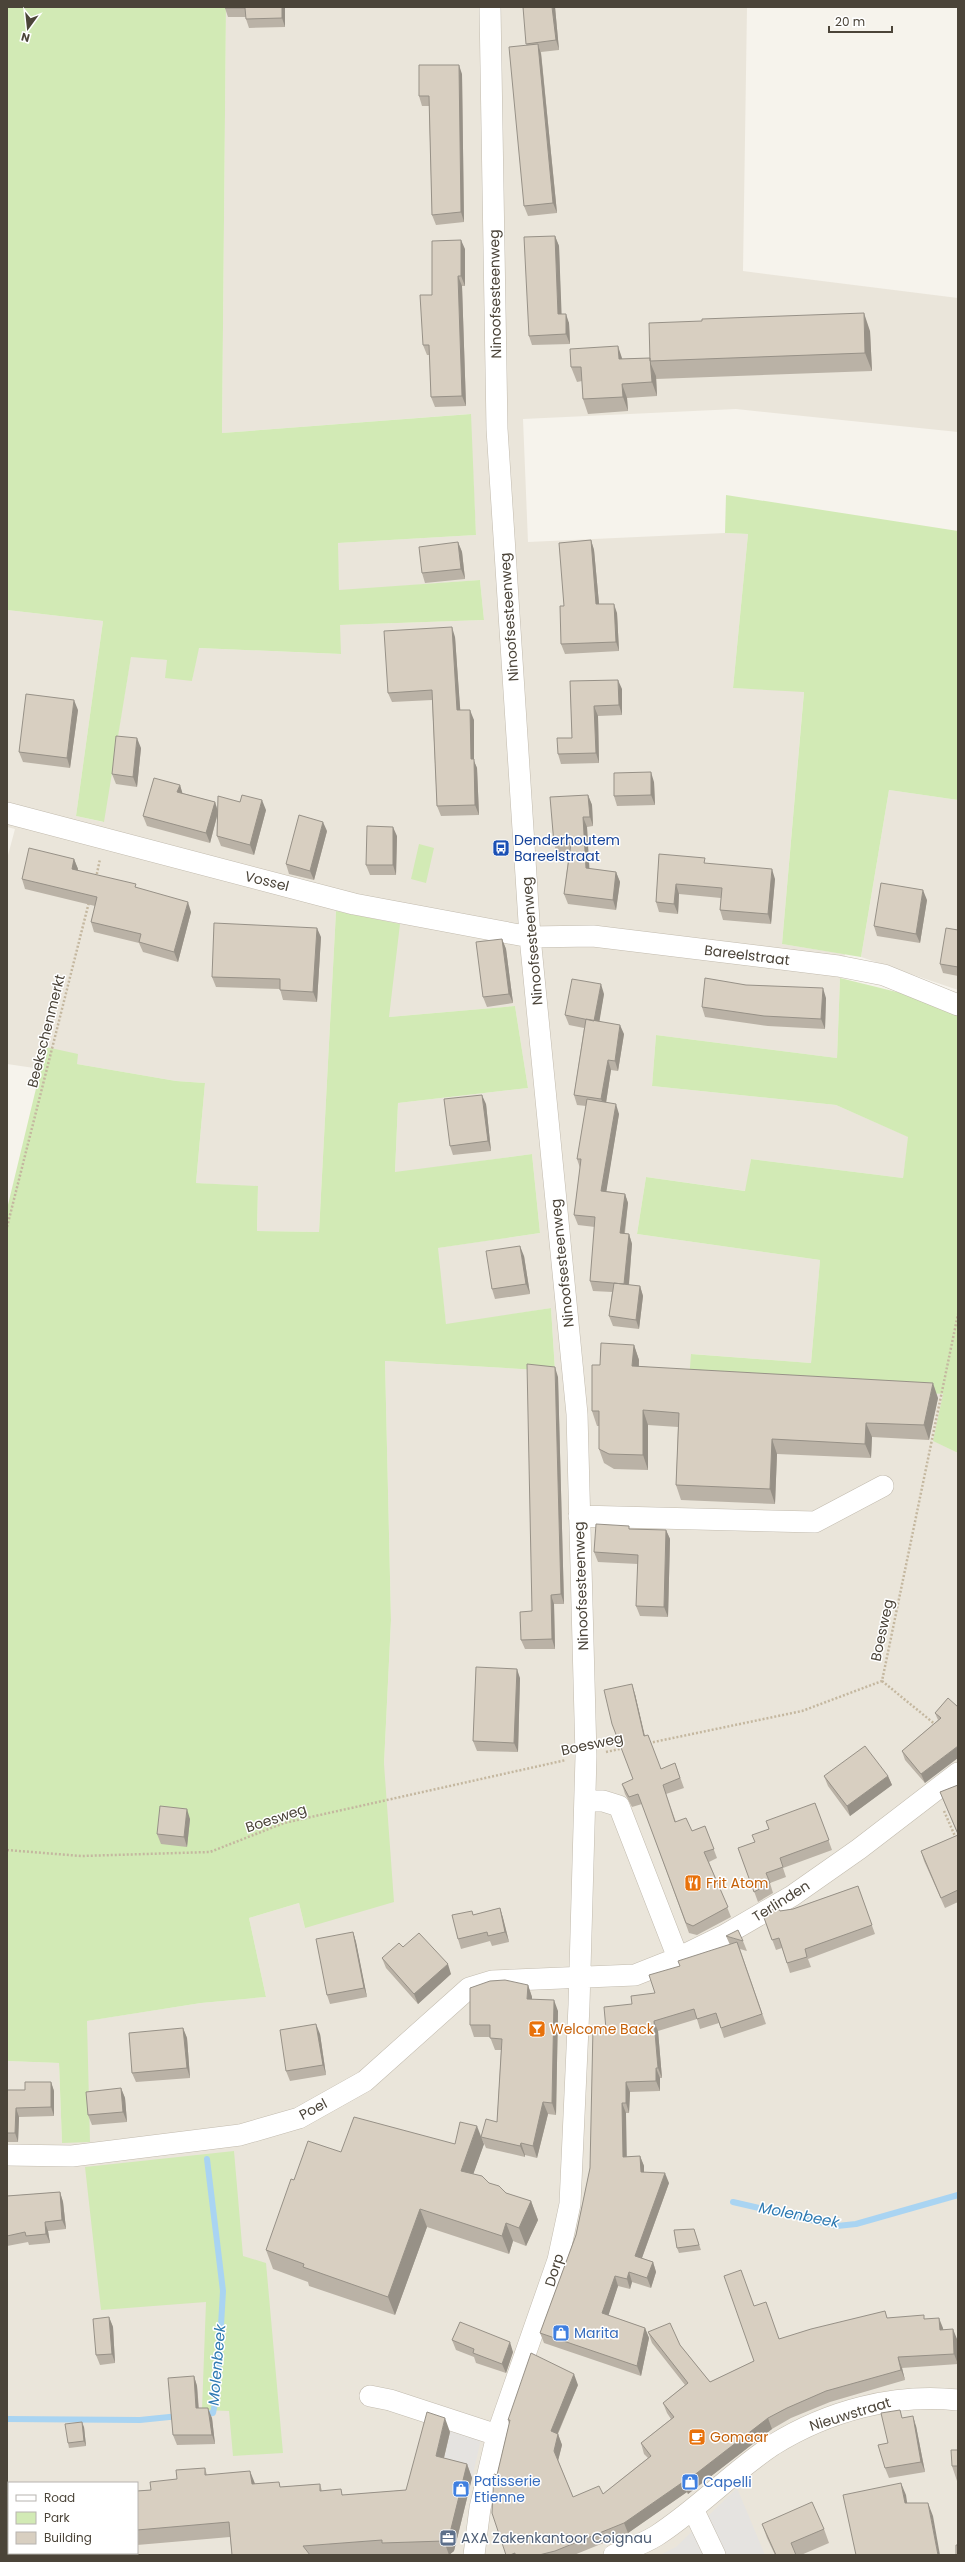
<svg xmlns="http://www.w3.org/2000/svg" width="965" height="2562" viewBox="0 0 965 2562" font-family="Poppins,sans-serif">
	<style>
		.residential { fill: #eae5da; fill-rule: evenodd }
		.green { fill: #d2eab5 }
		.parking { fill: #e5e3e0 }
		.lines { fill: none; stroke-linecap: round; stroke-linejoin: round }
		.stream { stroke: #a9d4f2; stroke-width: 6 }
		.minor-casing { stroke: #c2bbae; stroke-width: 22 }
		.path { stroke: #c4b79f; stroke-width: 2.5; stroke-dasharray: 2 2; stroke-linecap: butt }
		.minor { stroke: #fff; stroke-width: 21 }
		.wall { fill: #bab2a6 }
		.shaded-wall { fill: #979187 }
		.building { fill: #d8cfc1; stroke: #979187 }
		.labels { text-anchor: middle; stroke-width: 3; stroke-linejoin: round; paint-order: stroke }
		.street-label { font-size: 14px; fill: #4b4439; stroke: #fff }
		.transit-label { font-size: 14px; fill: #164399; stroke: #fff; text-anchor: start }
		.food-label { font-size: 14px; fill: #c56008; stroke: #fff; text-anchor: start }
		.shop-label { font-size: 14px; fill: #366cbe; stroke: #fff; text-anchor: start }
		.service-label { font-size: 14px; fill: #4e5e75; stroke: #fff; text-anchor: start }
		.water-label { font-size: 15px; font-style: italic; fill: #2e7ab2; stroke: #fff }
	</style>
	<rect width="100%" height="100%" fill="#f6f3ec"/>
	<!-- residential -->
	<path class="residential" d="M 226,7 L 747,7 L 743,271 L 958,298 L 958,432 L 736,409 L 523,419 L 528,542 L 725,533 L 748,534 L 733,688 L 804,691 L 782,944 L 845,954 L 840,978 L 837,1058 L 656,1035 L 652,1086 L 836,1105 L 909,1137 L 903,1178 L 751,1159 L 746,1191 L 646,1177 L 637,1234 L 820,1260 L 811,1363 L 692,1354 L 689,1380 L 944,1394 L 934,1441 L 958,1453 L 958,2555 L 7,2555 L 7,2061 L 59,2063 L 62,2143 L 86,2021 L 201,2003 L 266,1997 L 249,1918 L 299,1903 L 305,1928 L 384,1764 L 391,1620 L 385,1361 L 555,1371 L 551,1308 L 446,1325 L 437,1248 L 540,1233 L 532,1154 L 395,1173 L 398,1103 L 528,1088 L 515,1006 L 389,1017 L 336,911 L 319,1232 L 257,1231 L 258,1187 L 196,1183 L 205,1083 L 176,1081 L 77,1064 L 46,1048 L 41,1069 L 7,1064 L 7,859 L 15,829 L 7,827 L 7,610 L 103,621 L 76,816 L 103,822 L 131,656 L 167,660 L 192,681 L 198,648 L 340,654 L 339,625 L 484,620 L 480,580 L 339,591 L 337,543 L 476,535 L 470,414 L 222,433 ZM 9,2483 L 137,2483 L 137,2553 L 9,2553 Z
		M 889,790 L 958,800 L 958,990 L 861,957 Z"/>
	<!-- green -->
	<path class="green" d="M 7,7 L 226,7 L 222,433 L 471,414 L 476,535 L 338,543 L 339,590 L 480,580 L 484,620 L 340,625 L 341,654 L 199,648 L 192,681 L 165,678 L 167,660 L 131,657 L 104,822 L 76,816 L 103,621 L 7,610 Z
		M 726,495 L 958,531 L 958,800 L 889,790 L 861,957 L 782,944 L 804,692 L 733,688 L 748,534 L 725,533 Z
		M 419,844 L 434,848 L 426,883 L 411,879 Z
		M 336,911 L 400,924 L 389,1017 L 515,1006 L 528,1088 L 398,1103 L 395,1172 L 532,1154 L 540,1233 L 438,1248 L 446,1324 L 551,1308 L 555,1371 L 385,1361 L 391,1620 L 384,1764 L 394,1902 L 305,1928 L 299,1903 L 249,1918 L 266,1997 L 201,2003 L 87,2021 L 90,2142 L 62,2143 L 59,2063 L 7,2061 L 7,1209 L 46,1047 L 78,1054 L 77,1064 L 176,1081 L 205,1083 L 196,1183 L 258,1186 L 257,1231 L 319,1232 Z
		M 840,978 L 921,998 L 958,1013 L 958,1453 L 933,1441 L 943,1394 L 689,1380 L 691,1354 L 811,1363 L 820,1260 L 637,1234 L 646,1177 L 745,1191 L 751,1159 L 903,1178 L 908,1137 L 836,1105 L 652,1086 L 656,1035 L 837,1058 Z
		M 234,2151 L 243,2256 L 266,2263 L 283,2453 L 233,2456 L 229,2411 L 202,2410 L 206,2302 L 101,2310 L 85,2167 Z"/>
	<!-- parking -->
	<path class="parking" d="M 451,2429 L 481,2439 L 472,2478 L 441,2470 Z
		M 737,2488 L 765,2555 L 660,2555 L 676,2547 Z"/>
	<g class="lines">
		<!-- stream -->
		<path class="stream" d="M 733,2202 L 837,2226 L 856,2224 L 958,2195
			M 202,2414 L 213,2413 L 217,2394 L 223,2291 L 207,2159
			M 7,2419 L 140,2420 L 179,2416"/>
		<!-- minor casing -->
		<g class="minor-casing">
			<path id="minor" d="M 7,813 L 354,904 L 530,937 L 593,936 L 838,966 L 884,975 L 958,1005
				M 579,1516 L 815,1522 L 883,1486
				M 585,1801 L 603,1801 L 619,1806 L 678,1958
				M 7,2155 L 72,2156 L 240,2135 L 299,2118 L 365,2081 L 469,1988 L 492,1981 L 635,1975 L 678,1958 L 723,1936 L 792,1896 L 859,1849 L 958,1773
				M 370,2396 L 390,2400 L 497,2435
				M 693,2509 L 715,2555
				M 474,2555 L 480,2508 L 497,2435 L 558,2260 L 570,2204 L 579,2005 L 586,1756 L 577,1414 L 530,937 L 497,429 L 490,7
				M 614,2555 C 628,2549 643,2544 656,2536 C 698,2509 732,2472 773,2445 C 828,2411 894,2393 958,2400"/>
		</g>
		<!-- path -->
		<path class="path" d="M 96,878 L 100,859
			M 7,1227 L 89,902
			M 882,1681 L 936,1725
			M 649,1743 L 802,1711 L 882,1681 L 958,1314
			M 606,1752 L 624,1748
			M 944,1811 L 958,1843
			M 7,1850 L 81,1856 L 210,1852 L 284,1823 L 566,1760"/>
		<!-- minor -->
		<use href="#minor" class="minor"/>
	</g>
	<!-- wall -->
	<path class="wall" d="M 285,7 L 285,27 L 249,28 L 246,19 L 246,17 L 228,17 L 225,8 Z
		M 555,7 L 559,50 L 541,52 L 557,213 L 528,216 L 524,206 L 527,45 L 526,44 Z
		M 462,74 L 464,222 L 436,225 L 432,215 L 429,106 L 422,106 L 419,96 Z
		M 555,236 L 559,246 L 561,314 L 569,323 L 570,344 L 532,345 L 529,336 Z
		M 465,249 L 465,286 L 462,286 L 466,406 L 435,407 L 431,397 L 430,355 L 427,355 L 423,345 L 432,295 Z
		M 870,331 L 872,371 L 656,379 L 656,376 L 657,396 L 627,398 L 628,411 L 588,414 L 583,399 L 582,381 L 577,382 L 571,367 L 622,359 L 650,358 Z
		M 591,540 L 594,550 L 599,604 L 617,613 L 619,651 L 565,654 L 561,644 L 564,606 Z
		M 458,542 L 462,552 L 465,579 L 425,583 L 422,573 Z
		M 455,637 L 460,710 L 474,720 L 474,761 L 477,768 L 479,815 L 441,816 L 437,806 L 432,700 L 392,702 L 388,693 Z
		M 570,681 L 622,689 L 622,715 L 598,716 L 599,763 L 561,764 L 558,754 L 572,738 Z
		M 78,710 L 70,768 L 23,762 L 19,752 Z
		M 141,748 L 137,787 L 116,784 L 112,774 Z
		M 654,782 L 655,805 L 617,806 L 614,796 Z
		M 180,785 L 182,793 L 215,802 L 218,811 L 266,810 L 254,855 L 221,846 L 217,836 L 218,813 L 210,843 L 147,826 L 143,816 Z
		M 588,795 L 592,805 L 593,826 L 587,827 L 589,869 L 616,872 L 620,882 L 616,910 L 568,904 L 564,894 L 569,853 L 557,854 L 554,844 Z
		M 327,831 L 314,880 L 289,874 L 286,864 Z
		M 397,836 L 396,875 L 370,875 L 366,865 Z
		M 659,854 L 707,864 L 775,879 L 771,924 L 723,920 L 720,910 L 721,898 L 679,894 L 678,914 L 659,912 L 656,902 Z
		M 74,859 L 78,869 L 77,871 L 137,888 L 191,912 L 178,962 L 143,952 L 139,943 L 94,932 L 91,922 L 95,906 L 25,889 L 22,879 Z
		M 927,900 L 920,943 L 877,936 L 874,926 Z
		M 958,930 L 958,976 L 943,973 L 940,964 Z
		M 321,937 L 317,1002 L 283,1000 L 280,989 L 216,987 L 212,977 Z
		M 502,939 L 506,949 L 513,1003 L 487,1007 L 483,997 Z
		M 604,994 L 599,1021 L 624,1034 L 618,1071 L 611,1070 L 606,1103 L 619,1114 L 606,1191 L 625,1194 L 628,1203 L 625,1233 L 629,1234 L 632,1244 L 629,1285 L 640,1286 L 643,1296 L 639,1329 L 613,1326 L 609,1316 L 612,1292 L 593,1291 L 590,1281 L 595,1227 L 578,1225 L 574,1215 L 580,1168 L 577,1159 L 586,1106 L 577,1105 L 574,1095 L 584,1028 L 569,1025 L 565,1015 Z
		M 826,998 L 825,1029 L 768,1026 L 705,1017 L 702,1007 Z
		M 486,1104 L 491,1151 L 453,1155 L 450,1146 Z
		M 524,1256 L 530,1294 L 495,1299 L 492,1289 Z
		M 634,1345 L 639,1360 L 639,1366 L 938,1398 L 929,1440 L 872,1437 L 871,1458 L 777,1454 L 775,1504 L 681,1500 L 676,1485 L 678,1427 L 648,1425 L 648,1470 L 614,1469 L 604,1463 L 599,1449 L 599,1426 L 597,1426 L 592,1411 L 600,1365 Z
		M 558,1377 L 564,1604 L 554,1604 L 555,1649 L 525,1649 L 521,1640 L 532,1611 Z
		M 630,1529 L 666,1530 L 670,1539 L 668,1617 L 640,1616 L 636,1606 L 638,1564 L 598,1562 L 594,1552 Z
		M 520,1678 L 518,1752 L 477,1751 L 473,1741 Z
		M 635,1694 L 645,1736 L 661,1769 L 675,1763 L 684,1788 L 666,1794 L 676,1822 L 692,1831 L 705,1826 L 717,1858 L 709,1862 L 731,1917 L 697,1935 L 689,1933 L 642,1804 L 632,1807 L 625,1794 L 622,1784 L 633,1780 Z
		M 948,1698 L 925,1783 L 905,1760 L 902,1751 L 938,1720 L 935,1713 Z
		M 824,1776 L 888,1776 L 892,1785 L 850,1816 L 828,1786 Z
		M 958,1785 L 958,1902 L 945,1908 L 924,1861 L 921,1851 L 958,1835 L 940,1792 Z
		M 815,1803 L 832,1850 L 783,1868 L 786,1877 L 770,1883 L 773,1893 L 758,1902 L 738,1848 L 755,1842 L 769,1829 Z
		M 190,1819 L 187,1847 L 161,1844 L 157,1834 Z
		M 858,1886 L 875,1934 L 808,1959 L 811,1967 L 790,1973 L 782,1948 L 776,1950 L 763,1915 L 780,1911 L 793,1909 Z
		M 500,1908 L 503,1918 L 509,1942 L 492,1946 L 490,1941 L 461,1949 L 458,1939 L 473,1915 Z
		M 353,1932 L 356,1942 L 367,1997 L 330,2004 L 327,1995 Z
		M 726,1936 L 743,1941 L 747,1951 L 740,1949 L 766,2024 L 724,2038 L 719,2023 L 700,2029 L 697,2019 L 658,2031 L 662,2078 L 660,2078 L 660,2091 L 630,2092 L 629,2113 L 626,2113 L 626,2157 L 640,2156 L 644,2166 L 644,2172 L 669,2183 L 642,2258 L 653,2262 L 656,2272 L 651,2288 L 632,2282 L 630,2289 L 618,2286 L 608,2315 L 645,2328 L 649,2338 L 641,2376 L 544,2343 L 540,2333 L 576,2235 L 590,2168 L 606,2029 L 632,2004 L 655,1993 L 680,1966 L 730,1945 Z
		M 403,1947 L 451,1974 L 418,2004 L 386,1968 L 382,1958 Z
		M 528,1985 L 532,1997 L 532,1999 L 558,2011 L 556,2115 L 548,2114 L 537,2158 L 525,2155 L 525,2157 L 486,2148 L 481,2137 L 497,2122 L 501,2050 L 495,2050 L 490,2037 L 474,2037 L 470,2025 Z
		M 183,2028 L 187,2038 L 190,2078 L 136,2082 L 132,2073 Z
		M 320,2034 L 326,2075 L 290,2081 L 286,2071 Z
		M 51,2082 L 54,2091 L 54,2116 L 19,2117 L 18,2142 L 7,2142 L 7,2090 L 25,2090 Z
		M 121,2088 L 125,2098 L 127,2122 L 92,2125 L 88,2115 Z
		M 455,2144 L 484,2144 L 473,2174 L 506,2193 L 531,2201 L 538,2220 L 526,2246 L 513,2241 L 509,2254 L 427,2227 L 395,2315 L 309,2286 L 308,2282 L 273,2269 L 266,2250 L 294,2180 L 341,2152 Z
		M 60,2192 L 63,2202 L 66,2229 L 48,2231 L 50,2243 L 29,2245 L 28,2242 L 7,2246 L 7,2196 Z
		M 694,2229 L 701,2250 L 679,2253 L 677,2248 Z
		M 754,2306 L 779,2339 L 885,2311 L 887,2318 L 925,2319 L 943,2328 L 943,2329 L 957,2339 L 958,2364 L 902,2368 L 905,2380 L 830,2402 L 791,2418 L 772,2429 L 688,2494 L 687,2492 L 628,2533 L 574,2555 L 506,2555 L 497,2475 L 509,2424 L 508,2420 L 578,2385 L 558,2434 L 562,2445 L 558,2460 L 573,2497 L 603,2494 L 648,2458 L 644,2454 L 641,2443 L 671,2419 L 667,2413 L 663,2403 L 685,2385 L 652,2343 L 648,2332 L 680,2345 L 710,2382 L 754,2361 Z
		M 109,2317 L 113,2327 L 115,2363 L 100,2365 L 96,2355 Z
		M 452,2340 L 513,2352 L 506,2373 L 476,2363 L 474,2357 L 456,2350 Z
		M 194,2376 L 197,2386 L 199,2408 L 212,2418 L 215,2444 L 177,2445 L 173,2435 Z
		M 903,2418 L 916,2426 L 925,2472 L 889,2478 L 885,2468 L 888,2443 Z
		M 84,2427 L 86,2446 L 69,2448 L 68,2443 Z
		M 450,2432 L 444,2458 L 467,2464 L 472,2478 L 454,2551 L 449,2555 L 386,2555 L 386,2554 L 374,2555 L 232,2555 L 230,2537 L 137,2545 L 137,2491 L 151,2490 L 205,2468 L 207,2475 L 255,2484 L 281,2487 L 320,2484 L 322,2491 L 344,2495 L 406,2490 Z
		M 958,2450 L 958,2481 L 957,2481 L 952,2466 Z
		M 7,2492 L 9,2492 L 9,2520 L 7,2520 Z
		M 762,2524 L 824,2529 L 829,2543 L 801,2555 L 775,2555 L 767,2538 Z"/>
	<!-- shaded-wall -->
	<path class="shaded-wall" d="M 282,7 L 285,7 L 285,27 L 282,18 Z
		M 552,7 L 555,7 L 559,50 L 556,40 Z
		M 538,44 L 541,54 L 557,213 L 553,203 Z
		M 459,65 L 462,74 L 464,222 L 461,212 Z
		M 555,236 L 559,246 L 562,324 L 558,314 Z
		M 461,240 L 465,249 L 465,286 L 461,276 Z
		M 458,276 L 462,286 L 466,406 L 462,396 Z
		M 864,313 L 870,331 L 872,371 L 865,353 Z
		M 566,314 L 569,323 L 570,344 L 566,334 Z
		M 618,346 L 623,361 L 619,359 Z
		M 650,362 L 656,376 L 657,396 L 652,382 Z
		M 622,384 L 627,398 L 628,411 L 623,397 Z
		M 591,540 L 594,550 L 600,614 L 596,604 Z
		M 458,542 L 462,552 L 465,579 L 461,569 Z
		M 614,604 L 617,613 L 619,651 L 616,642 Z
		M 452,627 L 455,637 L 461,720 L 457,710 Z
		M 618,680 L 622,689 L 622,715 L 619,705 Z
		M 74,700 L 78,710 L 70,768 L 67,758 Z
		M 594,706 L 598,716 L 599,763 L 596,753 Z
		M 470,710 L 474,720 L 474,761 L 477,768 L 479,815 L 475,805 L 471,759 Z
		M 137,738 L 141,748 L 137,787 L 133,777 Z
		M 651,772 L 654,782 L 655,805 L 651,795 Z
		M 180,785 L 183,795 L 177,792 Z
		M 588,795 L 592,805 L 593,826 L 590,817 Z
		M 262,800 L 266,810 L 254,855 L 250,845 Z
		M 215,802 L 218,812 L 210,843 L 206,833 Z
		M 583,817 L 587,827 L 590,878 L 586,868 Z
		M 323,822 L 327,831 L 314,880 L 310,871 Z
		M 393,827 L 397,836 L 396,875 L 393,865 Z
		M 74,859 L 78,869 L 75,879 L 72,869 Z
		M 772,869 L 775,879 L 771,924 L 768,914 Z
		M 616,872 L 620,882 L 616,910 L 613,900 Z
		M 676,884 L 679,894 L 678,914 L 674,904 Z
		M 923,890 L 927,900 L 920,943 L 916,934 Z
		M 188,902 L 191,912 L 178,962 L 174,952 Z
		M 317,928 L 321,937 L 317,1002 L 313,992 Z
		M 502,939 L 506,949 L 513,1003 L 509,994 Z
		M 601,984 L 604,994 L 598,1030 L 594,1021 Z
		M 823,988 L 826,998 L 825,1029 L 821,1019 Z
		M 620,1025 L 624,1034 L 618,1071 L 615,1061 Z
		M 608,1060 L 611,1070 L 605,1109 L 601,1099 Z
		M 482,1095 L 486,1104 L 491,1151 L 488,1141 Z
		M 616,1104 L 619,1114 L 605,1200 L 601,1191 Z
		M 625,1194 L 628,1203 L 623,1243 L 620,1233 Z
		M 629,1234 L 632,1244 L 628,1294 L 624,1284 Z
		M 520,1246 L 524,1256 L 530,1294 L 526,1284 Z
		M 640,1286 L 643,1296 L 639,1329 L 636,1320 Z
		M 634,1345 L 639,1360 L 638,1381 L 632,1366 Z
		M 555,1367 L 558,1377 L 564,1604 L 561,1594 Z
		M 933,1383 L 938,1398 L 929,1440 L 924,1425 Z
		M 643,1410 L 648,1425 L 648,1470 L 643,1455 Z
		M 866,1423 L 872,1437 L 871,1458 L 865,1444 Z
		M 772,1439 L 777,1454 L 775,1504 L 770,1489 Z
		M 666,1530 L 670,1539 L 668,1617 L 664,1607 Z
		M 551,1595 L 554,1604 L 555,1649 L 552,1639 Z
		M 517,1669 L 520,1678 L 518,1752 L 514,1743 Z
		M 632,1684 L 635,1694 L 647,1746 L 644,1736 Z
		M 958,1746 L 958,1758 L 925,1783 L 921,1774 Z
		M 888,1776 L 892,1785 L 850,1816 L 847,1806 Z
		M 187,1809 L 190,1819 L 187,1847 L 184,1837 Z
		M 500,1908 L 503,1918 L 509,1942 L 505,1932 Z
		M 353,1932 L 356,1942 L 367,1997 L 364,1988 Z
		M 448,1964 L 451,1974 L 418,2004 L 414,1994 Z
		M 528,1985 L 532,1997 L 532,2011 L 527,1999 Z
		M 554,2000 L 558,2011 L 556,2115 L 552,2103 Z
		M 654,2021 L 658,2031 L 662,2078 L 658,2068 Z
		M 316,2024 L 320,2034 L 326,2075 L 323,2065 Z
		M 183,2028 L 187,2038 L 190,2078 L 187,2068 Z
		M 656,2068 L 660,2078 L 660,2091 L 656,2081 Z
		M 51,2082 L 54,2091 L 54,2116 L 51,2107 Z
		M 626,2082 L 630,2092 L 629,2113 L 626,2103 Z
		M 121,2088 L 125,2098 L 127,2122 L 123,2112 Z
		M 543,2102 L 548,2114 L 537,2158 L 533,2146 Z
		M 622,2103 L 626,2113 L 627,2167 L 623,2157 Z
		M 16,2108 L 19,2117 L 18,2142 L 15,2133 Z
		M 477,2126 L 484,2144 L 468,2189 L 461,2171 Z
		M 521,2143 L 525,2155 L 525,2157 L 520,2146 Z
		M 640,2156 L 644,2166 L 644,2182 L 641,2172 Z
		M 665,2173 L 669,2183 L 639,2266 L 635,2256 Z
		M 60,2192 L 63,2202 L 66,2229 L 62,2220 Z
		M 531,2201 L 538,2220 L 526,2246 L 519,2228 Z
		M 420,2209 L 427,2227 L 395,2315 L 388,2297 Z
		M 45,2222 L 48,2231 L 50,2243 L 46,2234 Z
		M 506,2223 L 513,2241 L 509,2254 L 502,2236 Z
		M 653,2262 L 656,2272 L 651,2288 L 647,2278 Z
		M 629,2272 L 632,2282 L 630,2289 L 627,2279 Z
		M 615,2276 L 618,2286 L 606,2323 L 602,2313 Z
		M 109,2317 L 113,2327 L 115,2363 L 112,2354 Z
		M 939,2318 L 943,2328 L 944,2340 L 940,2330 Z
		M 645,2328 L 649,2338 L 641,2376 L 637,2366 Z
		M 953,2329 L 957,2339 L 958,2364 L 954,2354 Z
		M 510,2342 L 513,2352 L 506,2373 L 502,2364 Z
		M 898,2357 L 902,2368 L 905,2380 L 901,2370 Z
		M 574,2374 L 578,2385 L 554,2442 L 551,2431 Z
		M 194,2376 L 197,2386 L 199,2418 L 196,2408 Z
		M 208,2408 L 212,2418 L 215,2444 L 212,2435 Z
		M 913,2416 L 916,2426 L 925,2472 L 921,2462 Z
		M 445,2418 L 450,2432 L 441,2470 L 436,2456 Z
		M 768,2418 L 772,2429 L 688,2494 L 684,2483 Z
		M 82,2422 L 84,2427 L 86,2446 L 84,2441 Z
		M 558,2434 L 562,2445 L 558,2461 L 554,2451 Z
		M 467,2464 L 472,2478 L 454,2551 L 449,2555 L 444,2541 Z
		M 250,2471 L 256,2486 L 252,2484 Z
		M 683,2482 L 687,2492 L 628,2533 L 624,2523 Z
		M 901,2483 L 906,2495 L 909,2515 L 905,2503 Z
		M 928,2503 L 933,2516 L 940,2555 L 938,2555 Z"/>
	<!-- building -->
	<path class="building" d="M 225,7 L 282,7 L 282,18 L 246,19 L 245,8 L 225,8 Z
		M 523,7 L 552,7 L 556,40 L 526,44 Z
		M 538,44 L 553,203 L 524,206 L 509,47 Z
		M 419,65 L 459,65 L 461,212 L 432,215 L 429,96 L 419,96 Z
		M 555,236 L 558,314 L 566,314 L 566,334 L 529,336 L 524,237 Z
		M 461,240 L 461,276 L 458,276 L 462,396 L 431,397 L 429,345 L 423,345 L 420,295 L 432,295 L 432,241 Z
		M 864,313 L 865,353 L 650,361 L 649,323 L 702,321 L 702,319 Z
		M 618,346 L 619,359 L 650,358 L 652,382 L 622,384 L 623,397 L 583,399 L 581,367 L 571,367 L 570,349 Z
		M 591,540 L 596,604 L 614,604 L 616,642 L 561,644 L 560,606 L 564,606 L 559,543 Z
		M 458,542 L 461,569 L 422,573 L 419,547 Z
		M 452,627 L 457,710 L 470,710 L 471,759 L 474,759 L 475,805 L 437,806 L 432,690 L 388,693 L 384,631 Z
		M 618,680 L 619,705 L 594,706 L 596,753 L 558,754 L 557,738 L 572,738 L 570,681 Z
		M 26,694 L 74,700 L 67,758 L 19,752 Z
		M 116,736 L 137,738 L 133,777 L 112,774 Z
		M 651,772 L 651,795 L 614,796 L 614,773 Z
		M 154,778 L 180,785 L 177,792 L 215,802 L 206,833 L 143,816 Z
		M 242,795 L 262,800 L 250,845 L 217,836 L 218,796 L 240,802 Z
		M 588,795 L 590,817 L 583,817 L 586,868 L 616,872 L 613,900 L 564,894 L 571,843 L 554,844 L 550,797 Z
		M 299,815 L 323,822 L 310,871 L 286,864 Z
		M 367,826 L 393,827 L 393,865 L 366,865 Z
		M 29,848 L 74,859 L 72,869 L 136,884 L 135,887 L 188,902 L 174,952 L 139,942 L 141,934 L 91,922 L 97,897 L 22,879 Z
		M 659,854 L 705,858 L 704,863 L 772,869 L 768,914 L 720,910 L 722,888 L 676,884 L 674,904 L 656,902 Z
		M 881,883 L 923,890 L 916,934 L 874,926 Z
		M 214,923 L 317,928 L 313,992 L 280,990 L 280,979 L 212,977 Z
		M 946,928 L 958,930 L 958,967 L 940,964 Z
		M 502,939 L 509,994 L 483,997 L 476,942 Z
		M 705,978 L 746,985 L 823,988 L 821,1019 L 764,1016 L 702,1007 Z
		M 572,979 L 601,984 L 594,1021 L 565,1015 Z
		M 586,1019 L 620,1025 L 615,1061 L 608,1060 L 601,1099 L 574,1095 Z
		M 482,1095 L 488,1141 L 450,1146 L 444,1099 Z
		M 587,1099 L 616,1104 L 601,1191 L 625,1194 L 620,1233 L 629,1234 L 624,1284 L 590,1281 L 595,1217 L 574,1215 L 581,1159 L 577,1159 Z
		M 520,1246 L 526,1284 L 492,1289 L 486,1251 Z
		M 614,1283 L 640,1286 L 636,1320 L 609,1316 Z
		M 601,1343 L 634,1345 L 632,1366 L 933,1383 L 924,1425 L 866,1423 L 865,1444 L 772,1439 L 770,1489 L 676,1485 L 679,1413 L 643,1410 L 643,1455 L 609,1454 L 599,1449 L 599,1411 L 592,1411 L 592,1365 L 600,1365 Z
		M 527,1364 L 555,1367 L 561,1594 L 551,1595 L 552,1639 L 521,1640 L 520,1612 L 532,1611 Z
		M 596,1524 L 629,1526 L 629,1529 L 666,1530 L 664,1607 L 636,1606 L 638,1555 L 594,1552 Z
		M 476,1667 L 517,1669 L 514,1743 L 473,1741 Z
		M 632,1684 L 644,1736 L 648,1735 L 661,1769 L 675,1763 L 680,1778 L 663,1785 L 675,1822 L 686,1818 L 692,1831 L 705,1826 L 714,1849 L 704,1852 L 728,1907 L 693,1926 L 686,1923 L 638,1794 L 629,1797 L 622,1784 L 633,1779 L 612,1724 L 604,1690 Z
		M 948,1698 L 958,1707 L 958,1746 L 921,1774 L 902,1751 L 941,1718 L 935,1713 Z
		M 865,1746 L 888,1776 L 847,1806 L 824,1776 Z
		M 958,1785 L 958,1834 L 940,1792 Z
		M 815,1803 L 829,1840 L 780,1858 L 783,1867 L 766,1873 L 770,1883 L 754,1892 L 738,1848 L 755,1842 L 752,1835 L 769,1829 L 766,1821 Z
		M 160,1806 L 187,1809 L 184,1837 L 157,1834 Z
		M 958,1835 L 958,1890 L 941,1898 L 921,1851 Z
		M 858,1886 L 872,1925 L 805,1949 L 807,1957 L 787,1963 L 779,1938 L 772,1940 L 763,1915 L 778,1906 L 780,1911 L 793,1909 Z
		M 500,1908 L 505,1932 L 488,1936 L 487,1932 L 458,1939 L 452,1915 L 472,1911 L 473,1915 Z
		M 738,1930 L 743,1941 L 726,1936 Z
		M 353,1932 L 364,1988 L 327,1995 L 316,1939 Z
		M 419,1933 L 448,1964 L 414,1994 L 382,1958 L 399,1943 L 403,1947 Z
		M 737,1942 L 762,2014 L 721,2028 L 716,2013 L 697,2019 L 694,2009 L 654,2021 L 658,2068 L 656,2068 L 656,2081 L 626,2082 L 626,2103 L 622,2103 L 623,2157 L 640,2156 L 641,2172 L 665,2173 L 635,2256 L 653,2262 L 647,2278 L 629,2272 L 627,2279 L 615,2276 L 602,2313 L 645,2328 L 637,2366 L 540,2333 L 576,2235 L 590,2168 L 593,2028 L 606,2029 L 604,2007 L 632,2004 L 631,1996 L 655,1993 L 649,1975 L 680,1966 L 678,1961 Z
		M 505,1980 L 528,1985 L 527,1999 L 554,2000 L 552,2103 L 543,2102 L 533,2146 L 521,2143 L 520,2146 L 481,2137 L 486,2119 L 497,2122 L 502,2039 L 490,2038 L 490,2025 L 470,2025 L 470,1988 L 490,1981 Z
		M 316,2024 L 323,2065 L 286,2071 L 280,2030 Z
		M 183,2028 L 187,2068 L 132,2073 L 129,2033 Z
		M 25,2082 L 51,2082 L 51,2107 L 16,2108 L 15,2133 L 7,2133 L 7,2090 L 25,2090 Z
		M 121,2088 L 123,2112 L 88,2115 L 86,2092 Z
		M 354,2117 L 455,2144 L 460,2122 L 477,2126 L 461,2171 L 482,2176 L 489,2183 L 499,2186 L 506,2193 L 531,2201 L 519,2228 L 506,2223 L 502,2236 L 420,2209 L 388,2297 L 303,2267 L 304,2264 L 266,2250 L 291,2179 L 294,2180 L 308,2141 L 341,2152 Z
		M 60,2192 L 62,2220 L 45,2222 L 46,2234 L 26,2236 L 25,2232 L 7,2236 L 7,2196 Z
		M 694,2229 L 699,2245 L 677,2248 L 674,2230 Z
		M 741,2270 L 754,2306 L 766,2302 L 779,2339 L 811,2329 L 885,2311 L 887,2318 L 924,2315 L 924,2319 L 939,2318 L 940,2330 L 953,2329 L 954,2354 L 898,2357 L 901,2370 L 826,2391 L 787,2408 L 768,2418 L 684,2483 L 683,2482 L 624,2523 L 555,2551 L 539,2555 L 515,2555 L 515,2553 L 510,2555 L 506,2555 L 492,2513 L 494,2474 L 497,2475 L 510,2420 L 508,2420 L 531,2353 L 574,2374 L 551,2431 L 558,2434 L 554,2451 L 573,2497 L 599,2486 L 603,2494 L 651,2456 L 641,2443 L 674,2417 L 663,2403 L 688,2383 L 648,2332 L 670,2323 L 680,2345 L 710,2382 L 754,2361 L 724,2276 Z
		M 109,2317 L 112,2354 L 96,2355 L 93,2319 Z
		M 460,2322 L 510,2342 L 502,2364 L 473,2353 L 474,2349 L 452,2340 Z
		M 194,2376 L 196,2408 L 208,2408 L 212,2435 L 173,2435 L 168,2378 Z
		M 900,2410 L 902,2418 L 913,2416 L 921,2462 L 885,2468 L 878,2445 L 888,2443 L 881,2413 Z
		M 427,2412 L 445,2418 L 436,2456 L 467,2464 L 449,2537 L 444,2541 L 382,2543 L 382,2540 L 303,2546 L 310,2555 L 232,2555 L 229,2522 L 137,2530 L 137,2491 L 151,2490 L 150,2482 L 177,2479 L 176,2470 L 205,2468 L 205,2475 L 250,2471 L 252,2484 L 279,2482 L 280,2487 L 320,2484 L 320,2491 L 341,2489 L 342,2495 L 406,2490 Z
		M 82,2422 L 84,2441 L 68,2443 L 65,2424 Z
		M 951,2450 L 958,2450 L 958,2466 L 952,2466 Z
		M 901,2483 L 905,2503 L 928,2503 L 938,2555 L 856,2555 L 843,2495 Z
		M 7,2492 L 9,2492 L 9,2509 L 7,2510 Z
		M 812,2502 L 824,2529 L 791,2543 L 796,2555 L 776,2555 L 762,2524 Z
		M 956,2545 L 958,2545 L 958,2555 L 956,2555 Z
		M 7,2550 L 8,2550 L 9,2555 L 7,2555 Z"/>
	<!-- icons -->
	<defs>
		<g id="bus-square" transform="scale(0.9)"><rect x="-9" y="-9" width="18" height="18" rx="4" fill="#1a4fb4" stroke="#fff"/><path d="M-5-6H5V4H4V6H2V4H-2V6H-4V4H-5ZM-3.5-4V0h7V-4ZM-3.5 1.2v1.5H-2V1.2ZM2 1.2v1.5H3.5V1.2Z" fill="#fff"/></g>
		<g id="restaurant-square" transform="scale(0.9)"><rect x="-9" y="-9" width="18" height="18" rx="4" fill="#e8710a" stroke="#fff"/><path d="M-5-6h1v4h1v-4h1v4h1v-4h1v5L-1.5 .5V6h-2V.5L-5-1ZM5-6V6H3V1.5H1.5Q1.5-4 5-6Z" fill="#fff"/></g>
		<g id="bar-square" transform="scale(0.9)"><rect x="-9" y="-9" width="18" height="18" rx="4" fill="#e8710a" stroke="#fff"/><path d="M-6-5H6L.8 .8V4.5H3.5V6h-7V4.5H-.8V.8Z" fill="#fff"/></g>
		<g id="shop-square" transform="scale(0.9)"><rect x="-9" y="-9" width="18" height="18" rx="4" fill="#3f7fe0" stroke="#fff"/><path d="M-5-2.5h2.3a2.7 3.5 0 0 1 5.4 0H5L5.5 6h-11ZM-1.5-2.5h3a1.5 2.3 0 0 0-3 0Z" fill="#fff"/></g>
		<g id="cafe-square" transform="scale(0.9)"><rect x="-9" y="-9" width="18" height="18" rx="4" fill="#e8710a" stroke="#fff"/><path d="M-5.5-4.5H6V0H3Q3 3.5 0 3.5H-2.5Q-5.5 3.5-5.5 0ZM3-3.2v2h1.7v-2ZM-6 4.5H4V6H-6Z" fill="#fff"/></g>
		<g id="office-square" transform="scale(0.9)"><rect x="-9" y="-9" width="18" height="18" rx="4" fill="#5c6f8a" stroke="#fff"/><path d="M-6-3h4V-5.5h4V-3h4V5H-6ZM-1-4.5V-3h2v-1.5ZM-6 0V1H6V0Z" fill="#fff"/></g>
	</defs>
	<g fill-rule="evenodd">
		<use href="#bus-square" x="501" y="848"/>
		<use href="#restaurant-square" x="693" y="1883"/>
		<use href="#bar-square" x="537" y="2029"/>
		<use href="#shop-square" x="561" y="2333"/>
		<use href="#cafe-square" x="697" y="2437"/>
		<use href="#shop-square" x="690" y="2482"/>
		<use href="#shop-square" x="461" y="2489"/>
		<use href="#office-square" x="448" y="2538"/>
	</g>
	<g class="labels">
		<!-- street labels -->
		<g class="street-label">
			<text transform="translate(495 294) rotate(-91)" y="5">Ninoofsesteenweg</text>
			<text transform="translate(509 617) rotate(-94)" y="5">Ninoofsesteenweg</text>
			<text transform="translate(267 881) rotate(14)" y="5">Vossel</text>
			<text transform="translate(532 941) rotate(-95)" y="5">Ninoofsesteenweg</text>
			<text transform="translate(747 955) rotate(7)" y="5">Bareelstraat</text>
			<text transform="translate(46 1031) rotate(-76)" y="5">Beekschenmerkt</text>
			<text transform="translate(562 1263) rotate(-96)" y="5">Ninoofsesteenweg</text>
			<text transform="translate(581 1586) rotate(-92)" y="5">Ninoofsesteenweg</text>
			<text transform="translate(882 1630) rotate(-78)" y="5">Boesweg</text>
			<text transform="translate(592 1744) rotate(-12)" y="5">Boesweg</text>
			<text transform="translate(276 1818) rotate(-18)" y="5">Boesweg</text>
			<text transform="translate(781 1901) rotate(-32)" y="5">Terlinden</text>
			<text transform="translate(313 2109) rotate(-28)" y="5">Poel</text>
			<text transform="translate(554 2270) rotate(-73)" y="5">Dorp</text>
			<text transform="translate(850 2414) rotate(-17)" y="5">Nieuwstraat</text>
		</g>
		<!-- transit labels -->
		<g class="transit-label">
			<text x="514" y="845">Denderhoutem<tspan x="514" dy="16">Bareelstraat</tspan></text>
		</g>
		<!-- food labels -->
		<g class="food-label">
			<text x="706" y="1888">Frit Atom</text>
			<text x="550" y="2034">Welcome Back</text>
			<text x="710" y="2442">Gomaar</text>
		</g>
		<!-- shop labels -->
		<g class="shop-label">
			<text x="574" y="2338">Marita</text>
			<text x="474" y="2486">Patisserie<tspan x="474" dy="16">Etienne</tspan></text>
			<text x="703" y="2487">Capelli</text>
		</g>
		<!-- service labels -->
		<g class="service-label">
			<text x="461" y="2543">AXA Zakenkantoor Coignau</text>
		</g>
		<!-- water labels -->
		<g class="water-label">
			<text transform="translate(799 2215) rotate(11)" y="5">Molenbeek</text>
			<text transform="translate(217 2365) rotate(-85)" y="5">Molenbeek</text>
		</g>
	</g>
	<!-- border -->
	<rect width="965" height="2562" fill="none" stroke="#4b4439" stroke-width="16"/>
	<!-- legend -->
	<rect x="8" y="2482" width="130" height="72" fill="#ffffff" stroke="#b7b4b0"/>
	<rect x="16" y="2495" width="20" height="6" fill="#ffffff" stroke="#b7b4b0"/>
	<text x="44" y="2502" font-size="12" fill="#4b4439">Road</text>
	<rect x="16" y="2512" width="20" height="12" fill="#d2eab5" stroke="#b7b4b0"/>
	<text x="44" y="2522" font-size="12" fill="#4b4439">Park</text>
	<rect x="16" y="2532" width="20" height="12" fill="#d8cfc1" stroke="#b7b4b0"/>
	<text x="44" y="2542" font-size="12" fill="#4b4439">Building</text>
	<!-- north arrow -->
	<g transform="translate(28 28) rotate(195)" stroke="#ffffff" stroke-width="3" paint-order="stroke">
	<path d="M0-3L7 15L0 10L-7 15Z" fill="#4b4439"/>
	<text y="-6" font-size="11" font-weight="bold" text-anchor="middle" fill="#4b4439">N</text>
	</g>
	<!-- scale -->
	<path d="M829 26v6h63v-6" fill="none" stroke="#4b4439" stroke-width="2"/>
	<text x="835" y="26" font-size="12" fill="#4b4439" stroke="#ffffff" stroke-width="3" paint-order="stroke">20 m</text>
</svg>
